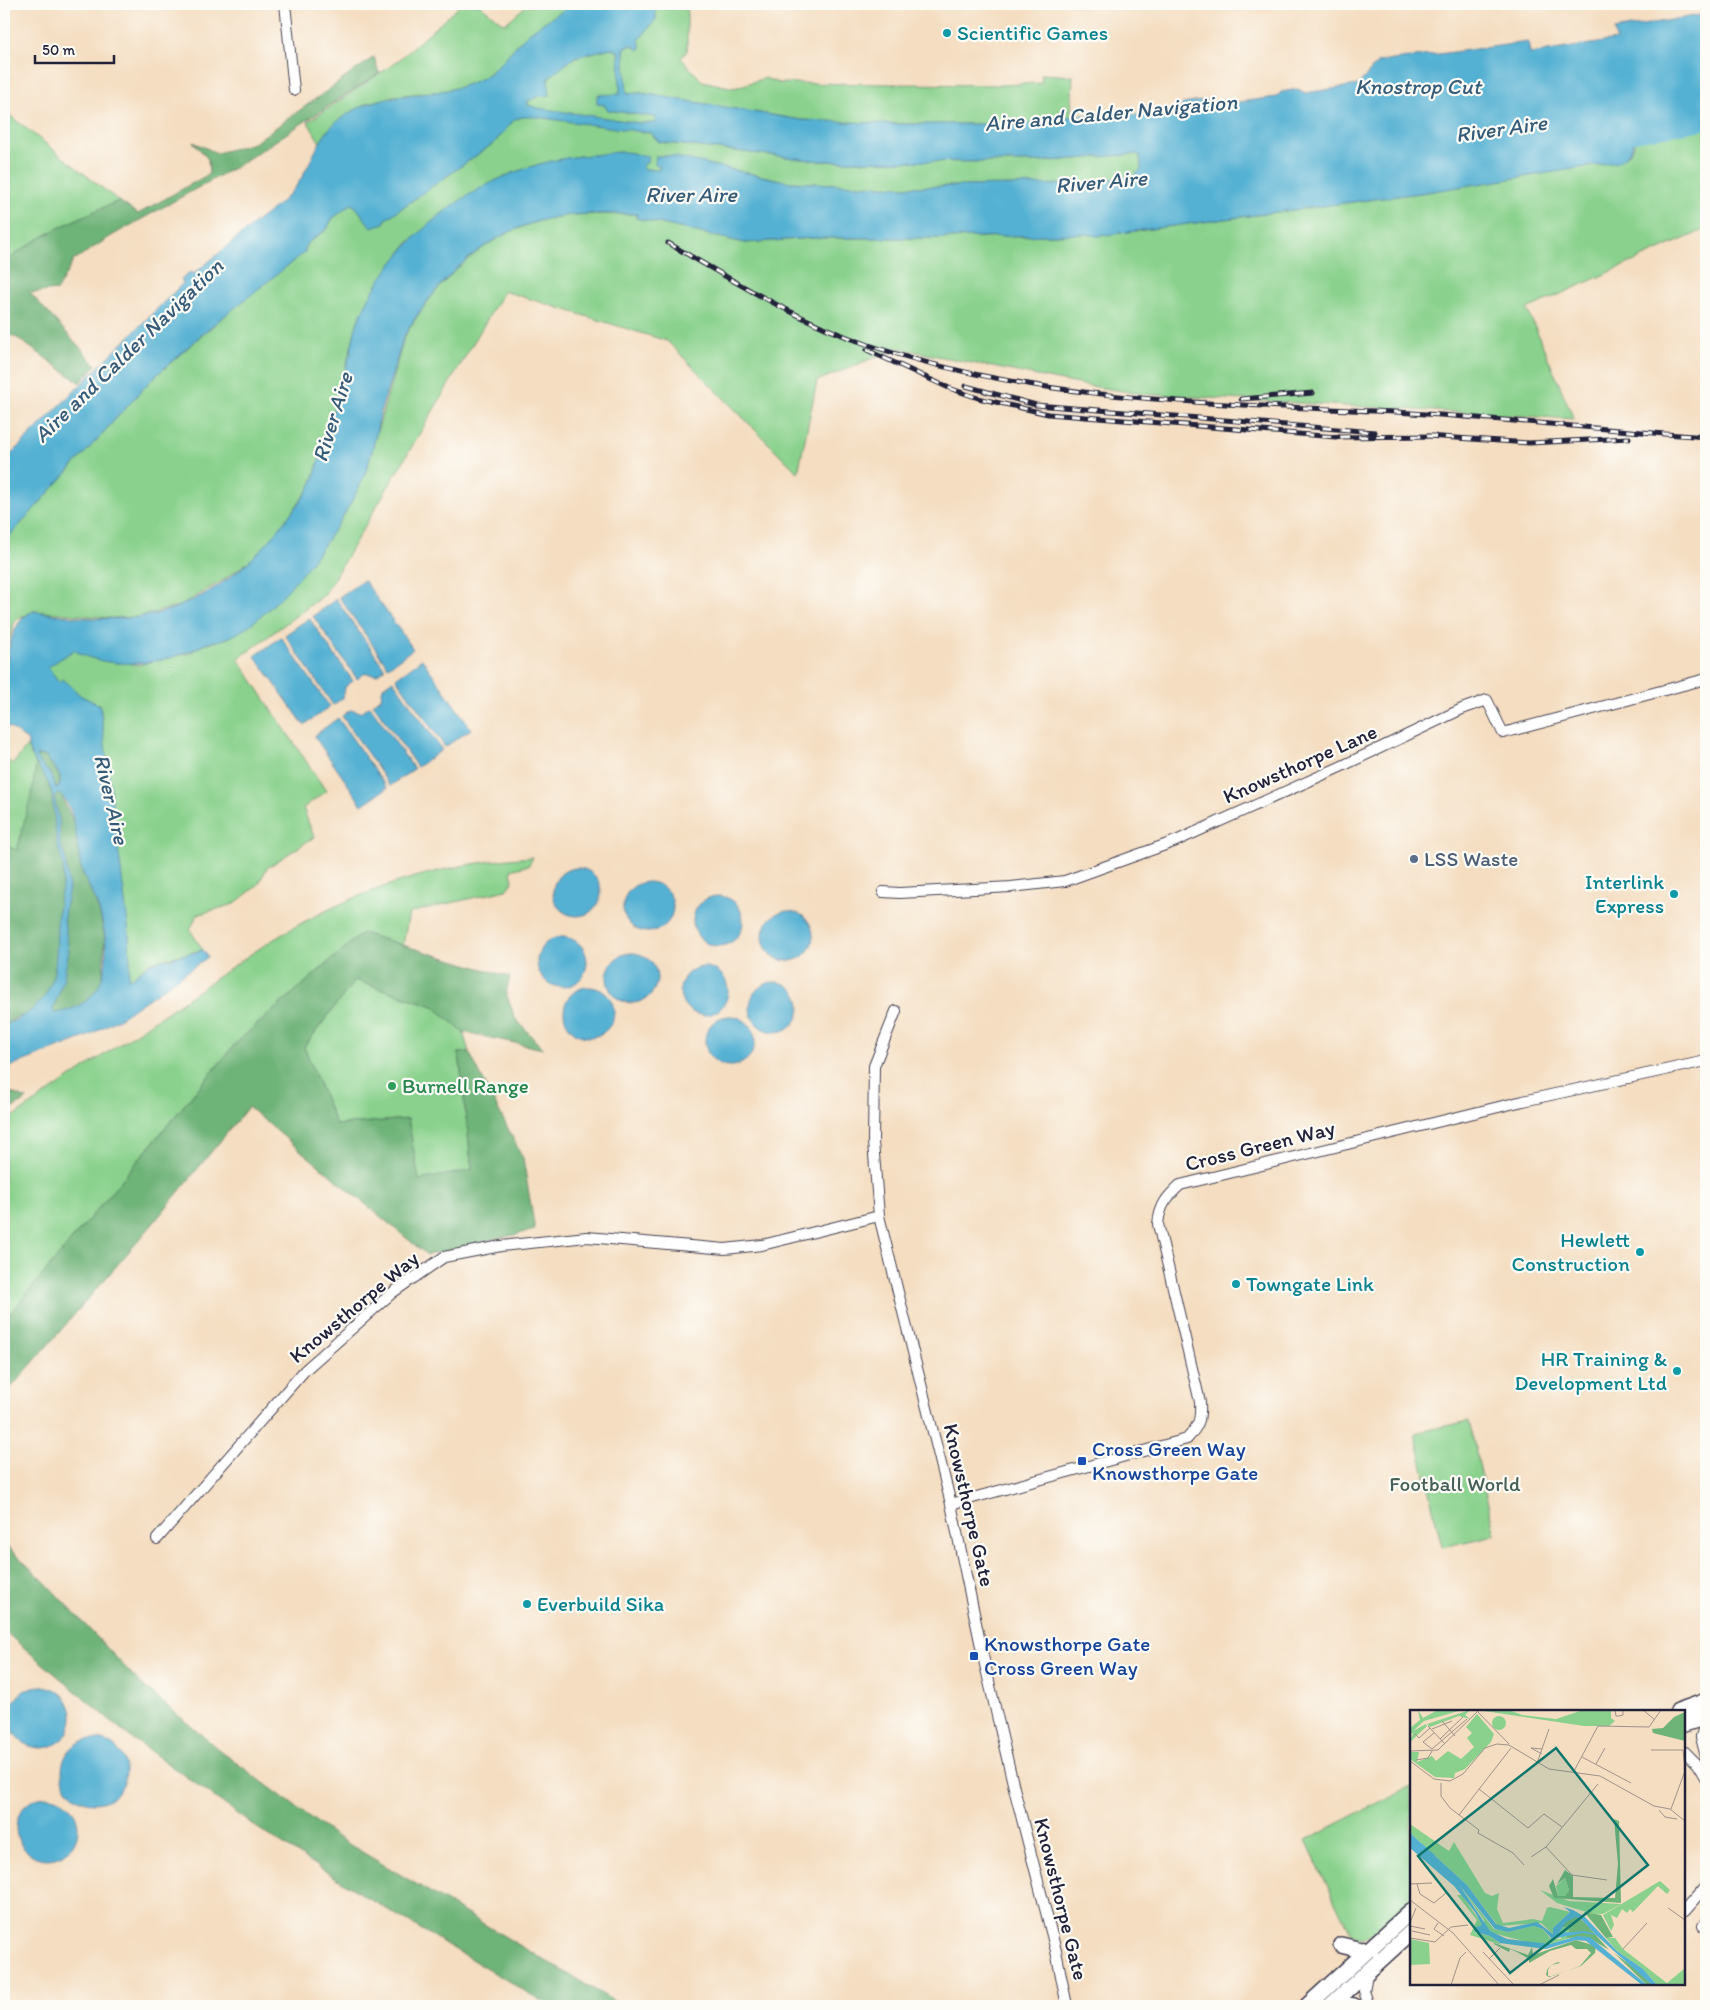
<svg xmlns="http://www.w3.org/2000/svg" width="1710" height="2010" viewBox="0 0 1710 2010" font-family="Itim,sans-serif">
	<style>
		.green { fill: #89d18c; stroke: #567a64 }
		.forest { fill: #6eb378; stroke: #486a5a }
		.water { fill: #55b1d3; stroke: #3c6a87; fill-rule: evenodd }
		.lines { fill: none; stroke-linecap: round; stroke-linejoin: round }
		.river { stroke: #55b1d3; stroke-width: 19 }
		.minor-casing { stroke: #423e4f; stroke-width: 12 }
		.highway-casing { stroke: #423e4f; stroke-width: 18 }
		.minor { stroke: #fff; stroke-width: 10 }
		.highway { stroke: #fff; stroke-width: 15 }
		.rail-casing { stroke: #22223b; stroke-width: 5 }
		.rail { stroke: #fdfcf7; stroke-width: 3; stroke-dasharray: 9; stroke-linecap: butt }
		.culture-dot { fill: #0f9aa8; stroke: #fdfcf7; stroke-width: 2 }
		.service-dot { fill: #5c6f8a; stroke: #fdfcf7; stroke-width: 2 }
		.leisure-dot { fill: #2e9e5b; stroke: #fdfcf7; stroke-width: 2 }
		.transit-dot { fill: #1a4fb4; stroke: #fdfcf7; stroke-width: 2 }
		.labels { text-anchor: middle; stroke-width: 4.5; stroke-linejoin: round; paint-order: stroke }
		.culture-label { font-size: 21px; fill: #0d838f; stroke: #fdfcf7; text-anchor: start }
		.street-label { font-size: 21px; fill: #22223b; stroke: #fdfcf7 }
		.service-label { font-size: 21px; fill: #4e5e75; stroke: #fdfcf7; text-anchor: start }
		.leisure-label { font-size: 21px; fill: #27864d; stroke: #fdfcf7; text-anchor: start }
		.transit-label { font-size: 21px; fill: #164399; stroke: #fdfcf7; text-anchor: start }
		.park-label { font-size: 21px; fill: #465f57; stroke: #fdfcf7 }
		.water-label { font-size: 22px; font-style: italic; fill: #365b78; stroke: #fdfcf7 }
		.inset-river { fill: none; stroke: #55b1d3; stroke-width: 2.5 }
		.inset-road { fill: none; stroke: #a0928b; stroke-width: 1 }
		.view { fill: #0f766e; fill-opacity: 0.15; stroke: #0f766e; stroke-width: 2.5 }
		.inset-edge { fill: none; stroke: #22223b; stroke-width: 2.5 }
	</style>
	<rect width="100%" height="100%" fill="#fdfcf7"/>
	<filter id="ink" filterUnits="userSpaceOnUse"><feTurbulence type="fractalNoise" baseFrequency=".02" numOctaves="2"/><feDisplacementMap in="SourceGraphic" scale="10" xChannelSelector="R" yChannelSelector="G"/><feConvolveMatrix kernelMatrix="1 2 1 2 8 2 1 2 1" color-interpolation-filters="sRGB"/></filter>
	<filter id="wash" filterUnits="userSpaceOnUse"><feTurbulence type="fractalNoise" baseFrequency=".0096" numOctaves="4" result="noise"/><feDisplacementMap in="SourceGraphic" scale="20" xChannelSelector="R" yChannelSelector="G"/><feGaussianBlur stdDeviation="1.12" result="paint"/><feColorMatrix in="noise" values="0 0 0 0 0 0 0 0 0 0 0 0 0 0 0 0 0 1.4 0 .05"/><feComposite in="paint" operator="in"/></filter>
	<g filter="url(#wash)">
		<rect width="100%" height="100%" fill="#f4ddc0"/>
		<!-- green -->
		<path class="green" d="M 462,4 L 479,4 L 501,22 L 506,23 L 528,4 L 574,4 L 529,33 L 497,67 L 478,81 L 452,90 L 394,96 L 365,104 L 327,131 L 320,143 L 308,122 L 395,63 Z
			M 655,4 L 687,4 L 687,51 L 681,58 L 702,81 L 734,88 L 765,78 L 778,83 L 1002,85 L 1041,83 L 1042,74 L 1073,76 L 1071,117 L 1054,119 L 1045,124 L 895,124 L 801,120 L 641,93 L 615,95 L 604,105 L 608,110 L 656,117 L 656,123 L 639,132 L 651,133 L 659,142 L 820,161 L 1038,162 L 1136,154 L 1140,155 L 1141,169 L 1134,176 L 1076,184 L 903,187 L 789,182 L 671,156 L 656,156 L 660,165 L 658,170 L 644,169 L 642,165 L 644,163 L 579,156 L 512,173 L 445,212 L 407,244 L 381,279 L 358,321 L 331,422 L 311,486 L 274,537 L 255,557 L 222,581 L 182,605 L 138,617 L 109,618 L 34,611 L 15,621 L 4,656 L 4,542 L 151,380 L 306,244 L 327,229 L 332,219 L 351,204 L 356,207 L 364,218 L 384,223 L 386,219 L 494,143 L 509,125 L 515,119 L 523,117 L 531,107 L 528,105 L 528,101 L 539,96 L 548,78 L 575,57 L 611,48 L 617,49 L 619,57 L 625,56 L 624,48 L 633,45 L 636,49 L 639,40 L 656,19 Z
			M 4,111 L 119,201 C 78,218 38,235 4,263 Z
			M 1706,118 L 1706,229 L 1527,309 L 1574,419 L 1142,394 L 1083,385 L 897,348 L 817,381 L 798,473 L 667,341 L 504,291 L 324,595 L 238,659 L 326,791 L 303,808 L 314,837 L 267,868 L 258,885 L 234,904 L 197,915 L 190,930 L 203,950 L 151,962 L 132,978 L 128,978 L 130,956 L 100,705 L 81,696 L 63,679 L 59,682 L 47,667 L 74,650 L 81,654 L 138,665 L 189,653 L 203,645 L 230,637 L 272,606 L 364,477 L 404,338 C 440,274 496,222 572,215 C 594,214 615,214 637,214 L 636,218 L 745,243 L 813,238 L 942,238 L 1087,234 L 1098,236 L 1427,192 L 1628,155 L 1634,146 L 1634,132 L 1638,130 Z
			M 27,746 L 35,761 L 51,909 L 4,916 L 4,758 L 13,764 Z
			M 533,857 L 529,865 L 511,870 L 513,881 L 506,890 L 409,913 L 403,945 L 362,933 L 237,1042 L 4,1321 L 4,1123 C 62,1083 121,1043 179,1004 C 220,976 259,946 302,923 C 374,884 452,862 533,857 Z
			M 355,980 L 433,1006 L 463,1032 L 469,1052 L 459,1053 L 472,1170 L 419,1181 L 408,1119 L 336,1125 L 304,1047 Z
			M 1469,1421 L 1495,1535 L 1442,1547 L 1415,1433 Z
			M 1411,1786 L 1411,1899 C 1401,1910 1375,1942 1359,1937 C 1352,1934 1349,1928 1345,1923 L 1306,1840 Z"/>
		<!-- forest -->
		<path class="forest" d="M 374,57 L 379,73 L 237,166 L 113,235 L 74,260 L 57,290 L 30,293 L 96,365 L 80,383 L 19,339 L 4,332 L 4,263 C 38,235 78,218 119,201 L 138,214 L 209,174 L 208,159 L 193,142 L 217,153 L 254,143 Z
			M 37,755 L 46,756 C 52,768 65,774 58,788 L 77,830 L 83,873 L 99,910 L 105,938 L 103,977 L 95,995 L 76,1008 L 68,1012 L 17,1017 L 4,1025 L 4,845 L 17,850 L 33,787 Z
			M 362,933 L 510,977 L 506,993 L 515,1018 L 543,1049 L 463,1032 L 433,1006 L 355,980 L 304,1047 L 336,1125 L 408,1119 L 419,1180 L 472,1170 L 459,1053 L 469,1052 L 523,1158 L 535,1230 L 427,1255 L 248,1107 L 151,1226 L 4,1396 L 4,1321 L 237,1042 Z
			M 4,1090 L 27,1099 L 4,1114 Z
			M 4,1544 L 42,1579 L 141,1684 L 218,1749 L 335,1836 L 622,2006 L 550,2006 L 363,1895 L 259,1829 L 129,1736 L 4,1631 Z"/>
		<!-- water -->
		<path class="water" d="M 574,4 L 655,4 L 656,19 L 639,40 L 641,48 L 639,50 L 632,45 L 624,48 L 627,94 L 641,93 L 801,120 L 895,124 L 1045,124 C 1069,112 1103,115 1129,113 L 1136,115 L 1177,111 L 1183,104 L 1207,100 L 1218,105 L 1276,97 L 1281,92 L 1298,89 L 1305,93 L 1358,85 L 1378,62 L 1528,42 L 1530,54 L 1616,40 L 1614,30 L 1706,14 L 1706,118 L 1638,130 L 1634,132 C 1634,148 1631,153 1618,162 L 1427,192 L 1098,236 L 1087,234 L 942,238 L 813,238 L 745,243 L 636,218 L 637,214 C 615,214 593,213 572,215 C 495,222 440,274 403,338 C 397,361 389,384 382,407 C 376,430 373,454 364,476 C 344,525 278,615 230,637 C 221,641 210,641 201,646 C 167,664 108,672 74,650 L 48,667 L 59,682 L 63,679 L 81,696 L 100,705 L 129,933 L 130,965 L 128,978 L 132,978 L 151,963 L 203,950 L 208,957 L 122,1017 L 88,1036 L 4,1069 L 4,1025 C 19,1019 38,1009 46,994 C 60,970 55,938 58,912 C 59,897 65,882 63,866 C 62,859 59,852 57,844 C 55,828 54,811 52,795 C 50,776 25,756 28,741 L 8,726 L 4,732 C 4,698 0,622 34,611 C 67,617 104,621 137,617 C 195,611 252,567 285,521 C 295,508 308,494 314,478 C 317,469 319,459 322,449 C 331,417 341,386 350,354 C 353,343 354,331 358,321 C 397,228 494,161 593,155 C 605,154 621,150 632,153 C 635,154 642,155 648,156 L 647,163 L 642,165 L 644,169 L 658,170 L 660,166 L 655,164 L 656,156 L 671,156 L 789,182 L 903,187 L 1076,184 L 1134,176 L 1141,169 L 1140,155 L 1136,154 L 1038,162 L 820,161 L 659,142 L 651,133 L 536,117 L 523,117 L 515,119 L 494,143 L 386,219 L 384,223 L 371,227 L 356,207 L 351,204 L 332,219 L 327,229 L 306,244 L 305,252 L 208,329 L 151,380 L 4,542 L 4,461 L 183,283 L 181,279 L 190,272 L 193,274 C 215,257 236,239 257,221 C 269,212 282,203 292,191 C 311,170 316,136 340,119 C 388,85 429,102 476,81 C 499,71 511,48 529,33 C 543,22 559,13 574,4 ZM 611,48 L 619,52 L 620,94 L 597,95 L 597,104 L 604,105 L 608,110 L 655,117 L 656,123 L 640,123 L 538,108 L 528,105 L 528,101 L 539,96 L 550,95 L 548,78 L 575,57 ZM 37,755 L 46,756 C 52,767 66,775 58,788 L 56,788 L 50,774 L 36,758 ZM 57,793 C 78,803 76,853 82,871 C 87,884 95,896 99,910 C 113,956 110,1006 54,1013 L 53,1009 L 63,981 L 69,951 L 64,920 L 65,908 L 69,889 L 65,857 L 60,844 L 59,819 L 54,797 Z
			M 364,580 L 413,649 L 388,667 L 339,597 Z
			M 336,599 L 385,669 L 376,675 L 365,673 L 357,679 L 313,616 Z
			M 309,618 L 353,681 L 345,687 L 343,698 L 333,705 L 285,635 Z
			M 281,637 L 330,707 L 304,725 L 255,656 Z
			M 422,659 L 471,729 L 445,747 L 396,678 Z
			M 393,680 L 442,750 L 417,767 L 373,704 L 381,698 L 383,687 Z
			M 370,706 L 414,769 L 390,786 L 342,716 L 350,710 L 361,712 Z
			M 338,718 L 387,788 L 362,805 L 314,736 Z
			M553 892a24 24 0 1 1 48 0a24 24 0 1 1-48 0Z
			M623 907a25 25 0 1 1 50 0a25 25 0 1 1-50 0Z
			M693 921a25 25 0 1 1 50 0a25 25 0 1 1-50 0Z
			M763 936a25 25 0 1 1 50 0a25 25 0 1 1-50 0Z
			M537 962a25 25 0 1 1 50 0a25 25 0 1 1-50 0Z
			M607 978a25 25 0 1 1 50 0a25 25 0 1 1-50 0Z
			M680 991a24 24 0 1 1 48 0a24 24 0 1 1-48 0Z
			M750 1007a25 25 0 1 1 50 0a25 25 0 1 1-50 0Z
			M564 1012a25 25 0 1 1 50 0a25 25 0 1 1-50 0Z
			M705 1041a25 25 0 1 1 50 0a25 25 0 1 1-50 0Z
			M10 1717a31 31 0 1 1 62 0a31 31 0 1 1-62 0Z
			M62 1771a32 32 0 1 1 64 0a32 32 0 1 1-64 0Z
			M16 1828a31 31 0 1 1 62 0a31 31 0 1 1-62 0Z"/>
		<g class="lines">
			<!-- river -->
			<path class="river" d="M 1609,137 L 1706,120"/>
		</g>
	</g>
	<g filter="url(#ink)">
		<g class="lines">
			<!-- minor casing -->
			<g class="minor-casing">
				<path id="minor" d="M 285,4 L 294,90
					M 883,892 L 900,893 L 1011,887 L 1065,881 L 1176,841 L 1340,767 L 1462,709 L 1487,700 L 1503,733 L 1706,679
					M 896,1011 L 874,1066 L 873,1142 L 879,1216 L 951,1504 L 983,1656 L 1015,1792 L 1056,1951 L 1067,2006
					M 951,1504 L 1187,1439 C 1199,1425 1201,1420 1200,1402 L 1158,1224 C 1160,1205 1167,1197 1180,1185 L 1523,1101 L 1706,1061
					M 157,1539 L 305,1370 L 392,1293 L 444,1257 L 501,1246 L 587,1237 L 725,1249 L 762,1245 L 879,1216
					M 1706,1720 L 1701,1737 L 1706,1757
					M 1684,1751 L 1697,1764 L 1706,1779
					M 1684,1911 L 1706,1886
					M 1704,1925 L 1706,1922
					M 1367,1974 L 1364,1991 L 1369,2006"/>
			</g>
			<!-- highway casing -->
			<g class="highway-casing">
				<path id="highway" d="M 1678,1711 L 1706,1701
					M 1684,1724 L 1706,1717
					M 1341,1945 L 1361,1950 L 1371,1949
					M 1334,2003 L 1354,2006
					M 1307,2006 L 1411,1911
					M 1330,2006 L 1411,1932"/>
			</g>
			<!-- minor -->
			<use href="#minor" class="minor"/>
			<!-- highway -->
			<use href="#highway" class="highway"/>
			<!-- rail casing -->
			<g class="rail-casing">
				<path id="rail" d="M 668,243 C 732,280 798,321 869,345 C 1038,403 1218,403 1395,412 C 1499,418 1603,430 1706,437
					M 867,350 L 949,388 L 978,398 L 1048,414 L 1336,437 L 1435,436
					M 966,386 L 1036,405 L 1375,432
					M 1241,399 L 1313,393
					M 1427,436 L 1529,443 L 1629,438"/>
			</g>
			<!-- rail -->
			<use href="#rail" class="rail"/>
		</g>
	</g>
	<!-- markers -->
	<g class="culture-dot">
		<circle cx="947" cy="33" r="5"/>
		<circle cx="1674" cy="894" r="5"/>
		<circle cx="1640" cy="1252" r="5"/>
		<circle cx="1236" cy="1284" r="5"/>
		<circle cx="1677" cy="1371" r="5"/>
		<circle cx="527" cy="1604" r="5"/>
	</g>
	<circle class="service-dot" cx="1414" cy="859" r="5"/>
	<circle class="leisure-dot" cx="392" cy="1086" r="5"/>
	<g class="transit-dot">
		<rect x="1077" y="1456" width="10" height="10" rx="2.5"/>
		<rect x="969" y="1651" width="10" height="10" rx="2.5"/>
	</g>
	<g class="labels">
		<!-- culture labels -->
		<g class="culture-label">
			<text x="957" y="40">Scientific Games</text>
			<text x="1664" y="889" text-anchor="end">Interlink<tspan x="1664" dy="24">Express</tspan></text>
			<text x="1630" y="1247" text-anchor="end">Hewlett<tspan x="1630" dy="24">Construction</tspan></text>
			<text x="1246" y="1291">Towngate Link</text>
			<text x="1667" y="1366" text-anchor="end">HR Training &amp;<tspan x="1667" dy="24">Development Ltd</tspan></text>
			<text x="537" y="1611">Everbuild Sika</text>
		</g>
		<!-- street labels -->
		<g class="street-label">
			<text transform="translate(1300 764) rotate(-24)" y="7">Knowsthorpe Lane</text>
			<text transform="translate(1260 1146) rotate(-14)" y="7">Cross Green Way</text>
			<text transform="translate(354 1307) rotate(-40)" y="7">Knowsthorpe Way</text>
			<text transform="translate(969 1505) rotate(77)" y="7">Knowsthorpe Gate</text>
			<text transform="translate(1061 1899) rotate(76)" y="7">Knowsthorpe Gate</text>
		</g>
		<!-- service labels -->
		<g class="service-label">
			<text x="1424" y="866">LSS Waste</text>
		</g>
		<!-- leisure labels -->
		<g class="leisure-label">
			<text x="402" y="1093">Burnell Range</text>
		</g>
		<!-- transit labels -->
		<g class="transit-label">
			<text x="1092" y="1456">Cross Green Way<tspan x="1092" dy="24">Knowsthorpe Gate</tspan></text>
			<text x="984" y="1651">Knowsthorpe Gate<tspan x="984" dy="24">Cross Green Way</tspan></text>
		</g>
		<!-- park labels -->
		<g class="park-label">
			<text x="1455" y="1491">Football World</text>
		</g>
		<!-- water labels -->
		<g class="water-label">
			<text x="1418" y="94">Knostrop Cut</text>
			<text transform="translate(1111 112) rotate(-5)" y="8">Aire and Calder Navigation</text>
			<text transform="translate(1501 128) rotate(-8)" y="8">River Aire</text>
			<text transform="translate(1101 181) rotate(-5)" y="8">River Aire</text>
			<text x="691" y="202">River Aire</text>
			<text transform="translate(128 350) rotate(-44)" y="8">Aire and Calder Navigation</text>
			<text transform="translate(332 417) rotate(-73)" y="8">River Aire</text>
			<text transform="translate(112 799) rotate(77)" y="8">River Aire</text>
		</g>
	</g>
	<!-- overview -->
	<g transform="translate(1410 1710)">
		<rect width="275" height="275" fill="#f4ddc0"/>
		<path d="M 8,0 L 13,8 L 26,1 L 52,0 L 14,11 L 3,21 L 16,14 L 17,16 L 0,32 L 3,23 L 0,24 L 0,18 L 10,10 ZM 60,0 L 55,5 L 60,9 L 49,6 L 20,17 L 17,14 ZM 67,0 L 99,0 L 112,5 L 146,9 L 173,0 L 201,0 L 201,8 L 205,11 L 199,16 L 174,16 ZM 67,4 L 84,24 L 81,32 L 55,59 L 45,63 L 44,68 L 25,67 L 0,49 L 0,42 L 9,42 L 7,52 L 22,46 L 26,51 L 38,41 L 51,49 L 64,37 L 57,28 L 62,23 L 56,17 ZM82 13a7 7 0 1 1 14 0a7 7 0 1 1-14 0ZM 0,114 L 39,141 L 44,132 L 75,183 L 82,186 L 89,183 L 87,199 L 93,213 L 123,209 L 132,211 L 137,198 L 140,197 L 160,202 L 143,218 L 143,224 L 131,213 L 88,216 L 57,175 L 0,123 ZM 155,168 L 159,180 L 155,186 L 148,186 L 146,176 ZM 250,171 L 260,180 L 257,184 L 248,176 L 223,202 L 220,199 L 217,203 L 212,199 L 207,208 L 201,205 L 204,215 L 201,221 L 193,205 ZM 50,176 L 84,219 L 98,222 L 124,216 L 133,219 L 140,228 L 151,229 L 150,220 L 159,211 L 165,226 L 142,234 L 121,233 L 64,218 L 66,223 L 80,226 L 92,235 L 60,225 L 67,210 L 47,185 L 52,185 L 74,217 L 74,210 ZM 130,180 L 159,191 L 211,194 L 193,204 L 183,204 L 147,193 ZM 196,228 L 205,228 L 213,239 L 257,273 L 274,259 L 275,275 L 247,275 L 233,259 L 207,241 ZM 0,229 L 19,233 L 20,254 L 0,255 Z" fill="#89d18c"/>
		<path d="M 275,2 L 275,31 L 243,23 L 242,19 L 253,18 L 264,7 ZM 204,109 L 209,111 L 211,193 L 144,188 L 139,176 L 143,169 L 148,186 L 155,186 L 159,180 L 155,168 L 147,174 L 155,160 L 163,166 L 163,187 L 205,188 L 208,154 ZM 174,202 L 191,205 L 203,227 L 196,228 ZM 165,204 L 176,214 L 199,240 L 178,227 L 156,228 L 160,223 L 157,216 L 150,218 L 159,206 ZM 166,230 L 186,236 L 185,243 L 171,256 L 139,267 L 136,265 L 137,260 L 141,255 L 148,252 L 150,253 L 141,255 L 138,260 L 138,266 L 143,266 L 170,256 L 181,243 L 177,239 L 166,239 L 161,235 L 140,241 L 119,253 L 119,249 L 107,242 L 100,239 L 99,242 L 84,234 L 84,233 L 118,245 L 122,237 L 123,245 ZM 204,243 L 231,263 L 242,275 L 237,275 Z" fill="#6eb378"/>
		<path d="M 0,123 L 57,175 L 86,214 L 99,218 L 127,212 L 143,224 L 143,218 L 160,202 L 154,197 L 163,200 L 175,207 L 207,241 L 233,259 L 247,275 L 242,275 L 186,225 L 173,223 L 142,229 L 133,219 L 124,216 L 98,222 L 85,219 L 50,176 L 80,221 L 97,229 L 140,234 L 168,226 L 180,227 L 237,275 L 232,275 L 176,231 L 166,230 L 136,239 L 90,233 L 80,226 L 65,222 L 64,218 L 72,215 L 65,202 L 44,176 L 0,138 ZM 166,207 L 171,209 L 185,224 L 174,221 L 149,223 L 156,212 Z" fill="#55b1d3" fill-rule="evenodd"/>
		<path class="inset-river" d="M 10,134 L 24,146"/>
		<path class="inset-road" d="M 66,0 L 99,34M 205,0 L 206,6 L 209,6 L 213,5 L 213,0M 233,0 L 245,10M 32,11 L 45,26M 18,16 L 35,34M 22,19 L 42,11M 24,23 L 13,32 L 22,39 L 57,9M 5,24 L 9,28 L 20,18M 30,29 L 53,7M 241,40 L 273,40 L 275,58M 0,41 L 28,40 L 67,2M 132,44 L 121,38 L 132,39M 172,47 L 221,73M 6,50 L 18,48 L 22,41M 0,51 L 24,69 L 40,71 L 53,64 L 75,38 L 87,34 L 99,35 L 139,59 L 190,66 L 244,96 L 260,99 L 275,111M 127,53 L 139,19M 186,54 L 195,38M 164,61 L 188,16 L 239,17 L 251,0M 31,73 L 31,86 L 40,98 L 69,120 L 68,123 L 103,143 L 114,155M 69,79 L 118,118 L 134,104 L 152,117M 261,99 L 275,61M 249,100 L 255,107 L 267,109M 49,105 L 101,38M 136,137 L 162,165 L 197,170M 121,147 L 136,137 L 188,74M 0,174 L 22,173M 7,174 L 10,184 L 24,193 L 36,183M 0,190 L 43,223 L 89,275M 258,198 L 275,210M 0,213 L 6,198M 28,213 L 24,219 L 34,226M 0,216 L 15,219M 2,221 L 20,225M 0,228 L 25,232 L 41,217 L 58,215M 213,239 L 237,213M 73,242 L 104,275M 79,249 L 90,238M 41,275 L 50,248 L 56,242M 129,275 L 149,265"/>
		<path class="view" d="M 146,38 L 238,155 L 100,263 L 8,146 Z"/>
		<rect width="275" height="275" class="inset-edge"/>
	</g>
	<!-- margin -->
	<rect width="1710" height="2010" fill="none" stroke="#fdfcf7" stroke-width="20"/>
	<!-- scale -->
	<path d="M35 55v8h79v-8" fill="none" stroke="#22223b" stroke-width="2.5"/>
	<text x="42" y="55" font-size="15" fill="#22223b" stroke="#fdfcf7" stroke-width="4" paint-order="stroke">50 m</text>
</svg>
